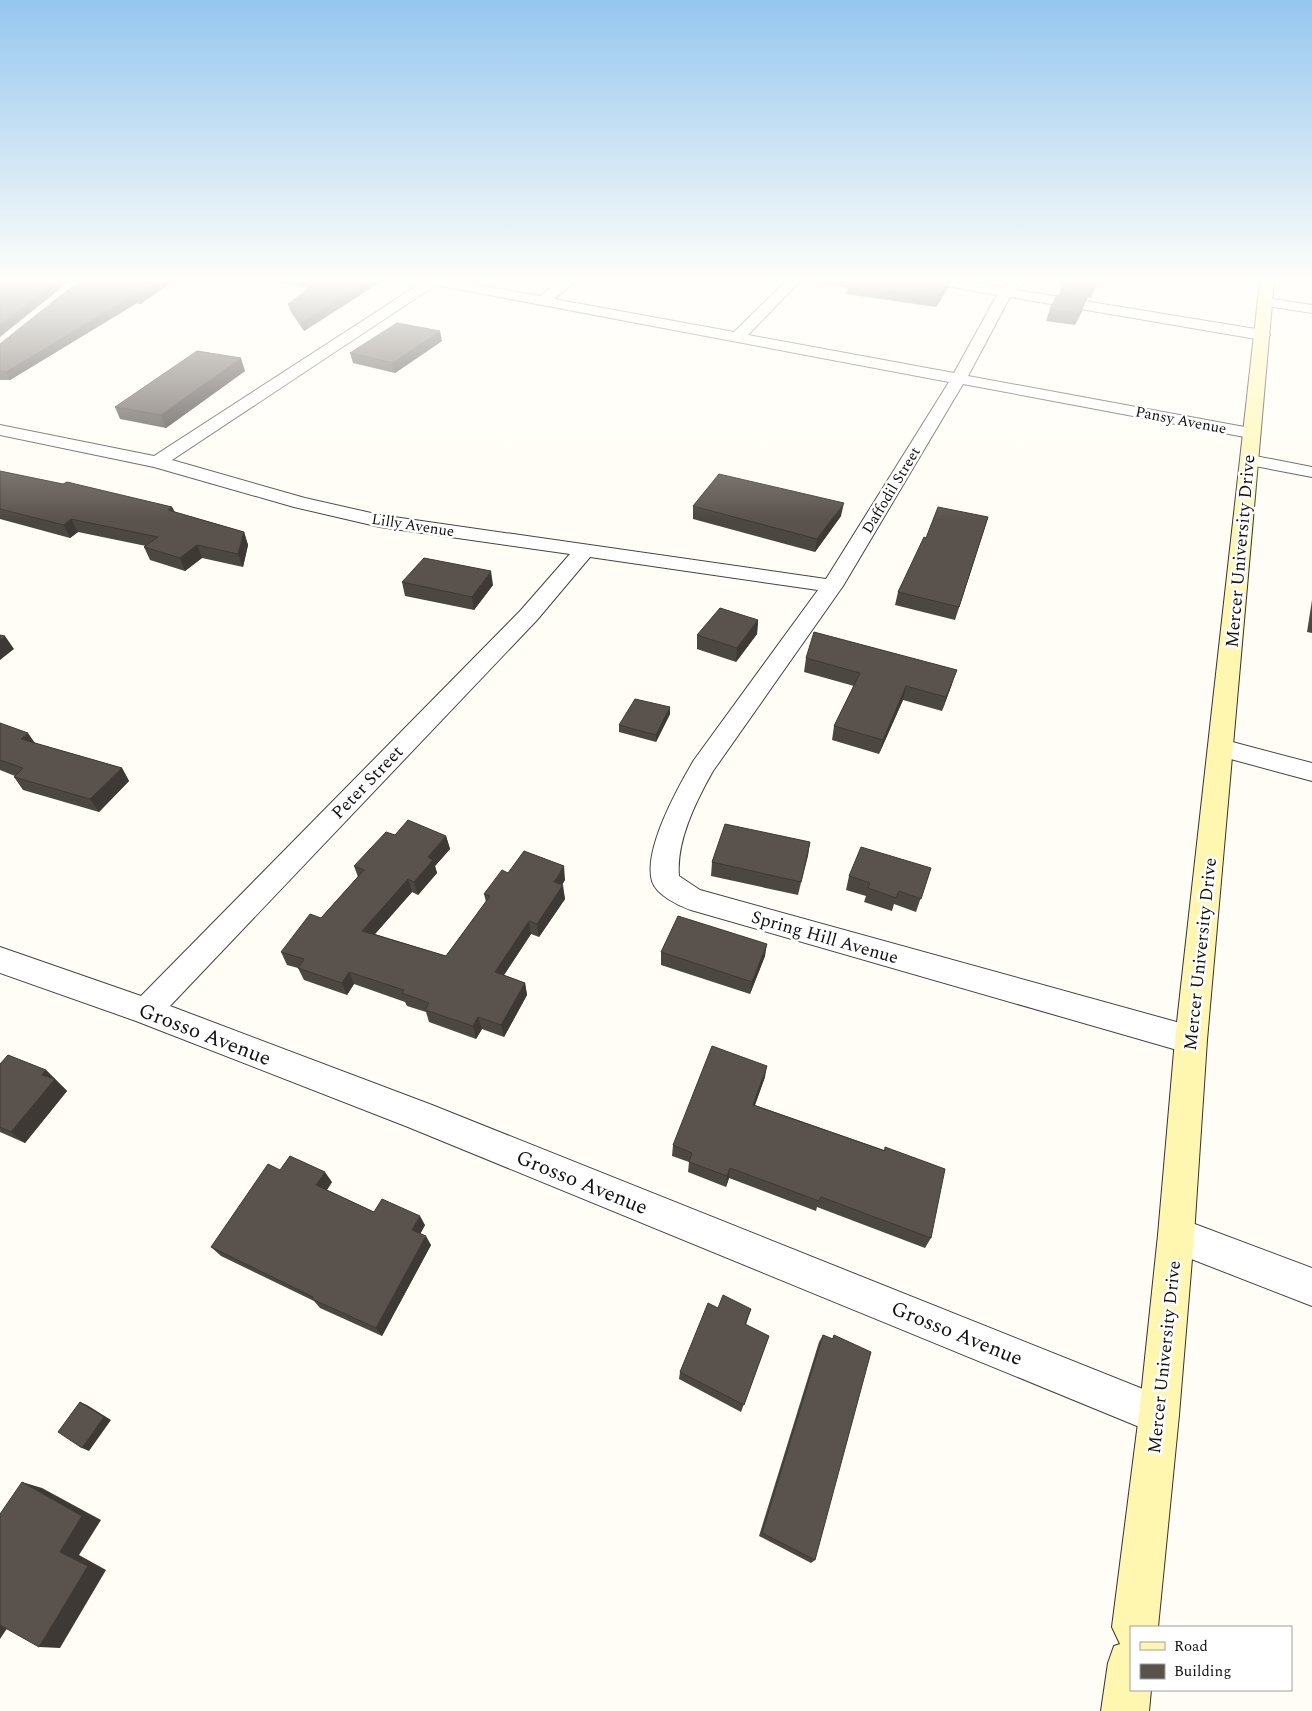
<svg xmlns="http://www.w3.org/2000/svg" width="1312" height="1711" viewBox="0 0 1312 1711" font-family="Spectral,serif">
	<style>
		.lines { fill: none; stroke-linecap: round; stroke-linejoin: round }
		.minor-casing { stroke: #444; stroke-width: 2 }
		.secondary-casing { stroke: #333; stroke-width: 2 }
		.minor { fill: #fff; fill-rule: evenodd }
		.secondary { fill: #fff6b0; fill-rule: evenodd }
		.wall { fill: #4d4742 }
		.shaded-wall { fill: #3f3936 }
		.building { fill: #5a524d; stroke: #3f3936 }
		.labels { text-anchor: middle; stroke-width: 5; stroke-linejoin: round; paint-order: stroke }
		.far-street-label { font-size: 15px; fill: #111; stroke: #fff }
		.street-label { font-size: 18px; fill: #111; stroke: #fff }
		.near-street-label { font-size: 21px; fill: #111; stroke: #fff }
	</style>
	<rect width="100%" height="100%" fill="#fffdf5"/>
	<g class="lines">
		<!-- minor casing -->
		<g class="minor-casing">
			<path id="minor" d="M 424,281 L 454,281 L 540,296 L 561,281 L 576,281 L 554,299 L 734,332 L 786,281 L 800,281 L 748,335 L 954,373 L 997,295 L 941,285 L 936,284 L 934,281 L 963,281 L 1002,287 L 1011,281 L 1026,281 L 1017,290 L 1262,330 L 1267,332 L 1270,335 L 1267,338 L 1262,340 L 1010,297 L 968,376 L 1250,428 L 1256,429 L 1259,433 L 1256,437 L 1250,438 L 963,384 L 843,586 L 713,771 C 696,801 676,841 679,876 L 700,890 L 1191,1026 L 1202,1030 L 1207,1040 L 1202,1050 L 1191,1054 L 691,910 C 679,906 656,895 652,881 C 643,850 678,787 694,760 L 818,590 L 590,557 L 537,620 L 170,1006 L 432,1105 L 1173,1401 L 1179,1415 L 1173,1429 L 1159,1435 L 408,1127 L 136,1021 L 0,973 L 0,947 L 141,996 L 521,610 L 570,554 L 380,527 L 294,507 L 154,467 L 0,435 L 0,425 L 154,456 ZM 436,285 L 949,382 L 826,579 L 380,515 L 305,498 L 172,460 Z
				M 1266,298 L 1312,305 L 1312,313 L 1261,305 L 1259,302 L 1261,299 Z
				M 1250,455 L 1312,467 L 1312,477 L 1244,464 L 1241,460 L 1244,456 Z
				M 1221,739 L 1312,763 L 1312,781 L 1212,754 L 1209,748 L 1212,742 Z
				M 1176,1217 L 1312,1268 L 1312,1306 L 1163,1248 L 1158,1235 L 1163,1222 Z"/>
		</g>
		<!-- secondary casing -->
		<g class="secondary-casing">
			<path id="secondary" d="M 1260,281 L 1274,281 L 1207,1040 L 1194,1235 L 1179,1415 L 1158,1627 L 1131,1627 L 1131,1690 L 1151,1690 L 1149,1711 L 1101,1711 L 1108,1663 L 1114,1646 L 1120,1644 L 1112,1627 L 1139,1415 L 1158,1235 L 1175,1040 Z"/>
		</g>
		<!-- minor -->
		<use href="#minor" class="minor"/>
		<!-- secondary -->
		<use href="#secondary" class="secondary"/>
	</g>
	<!-- wall -->
	<path class="wall" d="M 174,281 L 140,304 L 137,303 L 10,380 L 0,380 L 0,344 Z
		M 267,281 L 382,281 L 304,331 L 291,312 L 288,304 L 310,288 Z
		M 811,281 L 950,281 L 948,288 L 936,307 L 846,294 L 847,288 L 811,282 Z
		M 1098,281 L 1091,298 L 1088,297 L 1087,300 L 1059,295 L 1062,283 Z
		M 1086,299 L 1082,311 L 1075,325 L 1046,321 L 1050,309 Z
		M 442,341 L 395,373 L 353,363 L 350,353 Z
		M 245,371 L 166,428 L 120,419 L 115,407 Z
		M 0,471 L 172,507 L 175,512 L 244,532 L 248,545 L 243,567 L 202,558 L 185,571 L 150,560 L 144,547 L 146,546 L 78,532 L 70,538 L 0,519 Z
		M 693,506 L 841,516 L 815,552 L 693,519 Z
		M 988,517 L 955,620 L 895,605 L 898,592 L 926,538 Z
		M 402,582 L 493,585 L 474,610 L 405,596 Z
		M 1312,600 L 1312,633 L 1307,632 Z
		M 758,620 L 757,634 L 736,662 L 697,649 L 697,635 Z
		M 806,658 L 952,684 L 942,711 L 903,700 L 879,754 L 832,740 L 834,726 L 854,686 L 804,672 Z
		M 670,714 L 656,742 L 619,732 L 619,725 Z
		M 0,723 L 35,743 L 122,768 L 129,781 L 99,812 L 23,790 L 14,777 L 15,776 L 0,770 Z
		M 395,835 L 446,836 L 450,849 L 435,866 L 437,873 L 418,895 L 412,892 L 375,934 L 446,956 L 486,902 L 484,894 L 508,873 L 565,880 L 562,885 L 565,899 L 539,937 L 531,934 L 504,975 L 525,983 L 527,995 L 504,1037 L 482,1029 L 476,1039 L 429,1022 L 426,1012 L 407,1006 L 405,1002 L 354,984 L 347,995 L 304,980 L 298,968 L 287,965 L 281,952 L 321,918 L 358,877 L 354,866 Z
		M 810,842 L 798,895 L 711,876 L 712,862 Z
		M 931,868 L 916,912 L 894,904 L 892,911 L 864,902 L 866,896 L 846,890 L 849,876 Z
		M 661,952 L 765,956 L 750,994 L 661,965 Z
		M 0,1064 L 46,1070 L 67,1091 L 25,1143 L 0,1132 Z
		M 765,1077 L 755,1105 L 884,1150 L 885,1147 L 931,1238 L 925,1248 L 817,1207 L 816,1211 L 729,1178 L 726,1187 L 688,1172 L 689,1162 L 672,1156 L 673,1145 Z
		M 280,1170 L 332,1182 L 327,1190 L 374,1212 L 425,1225 L 420,1234 L 431,1245 L 382,1336 L 320,1308 L 314,1301 L 221,1256 L 211,1247 Z
		M 718,1308 L 751,1309 L 746,1325 L 769,1336 L 741,1412 L 679,1379 L 680,1372 Z
		M 823,1335 L 832,1339 L 834,1335 L 815,1560 L 811,1563 L 759,1536 L 819,1342 Z"/>
	<!-- shaded-wall -->
	<path class="shaded-wall" d="M 57,281 L 70,281 L 0,337 L 0,325 Z
		M 159,281 L 174,281 L 140,304 L 137,296 Z
		M 368,281 L 382,281 L 304,331 L 302,323 Z
		M 949,281 L 948,288 L 936,307 L 938,298 Z
		M 134,295 L 137,303 L 10,380 L 6,372 Z
		M 1086,299 L 1082,311 L 1075,325 L 1079,314 Z
		M 440,331 L 442,341 L 395,373 L 393,363 Z
		M 241,358 L 245,371 L 166,428 L 161,415 Z
		M 844,503 L 841,516 L 815,552 L 817,539 Z
		M 172,507 L 178,520 L 168,510 Z
		M 988,517 L 984,530 L 955,620 L 959,607 Z
		M 71,519 L 78,532 L 70,538 L 64,525 Z
		M 244,532 L 248,545 L 243,567 L 238,554 Z
		M 197,545 L 202,558 L 185,571 L 180,558 Z
		M 491,571 L 493,585 L 474,610 L 472,597 Z
		M 758,620 L 757,634 L 736,662 L 737,648 Z
		M 5,636 L 14,649 L 0,660 L 0,640 Z
		M 957,670 L 952,684 L 942,711 L 946,697 Z
		M 906,686 L 903,700 L 879,754 L 883,740 Z
		M 670,707 L 670,714 L 656,742 L 656,735 Z
		M 28,733 L 37,746 L 21,739 Z
		M 122,768 L 129,781 L 99,812 L 90,799 Z
		M 446,836 L 450,849 L 435,866 L 437,873 L 418,895 L 414,882 L 428,857 Z
		M 810,842 L 808,856 L 798,895 L 801,882 Z
		M 564,866 L 565,880 L 555,895 L 554,882 Z
		M 408,879 L 412,892 L 367,943 L 362,931 Z
		M 563,885 L 565,899 L 539,937 L 537,924 Z
		M 529,921 L 531,934 L 498,984 L 495,972 Z
		M 767,944 L 765,956 L 750,994 L 752,982 Z
		M 349,972 L 354,984 L 347,995 L 342,983 Z
		M 525,983 L 527,995 L 504,1037 L 501,1025 Z
		M 478,1017 L 482,1029 L 476,1039 L 473,1026 Z
		M 767,1066 L 765,1077 L 751,1116 L 753,1105 Z
		M 46,1070 L 67,1091 L 25,1143 L 11,1132 L 42,1075 Z
		M 730,1168 L 729,1178 L 726,1187 L 727,1176 Z
		M 325,1172 L 332,1182 L 323,1195 L 316,1185 Z
		M 420,1216 L 425,1225 L 417,1240 L 412,1230 Z
		M 426,1236 L 431,1245 L 382,1336 L 376,1328 Z
		M 80,1402 L 87,1405 L 111,1420 L 89,1451 L 82,1448 Z
		M 22,1482 L 42,1488 L 101,1520 L 79,1555 L 106,1570 L 60,1648 L 39,1647 L 60,1552 Z
		M 0,1620 L 12,1621 L 0,1639 Z"/>
	<!-- building -->
	<path class="building" d="M 0,281 L 57,281 L 0,325 Z
		M 79,281 L 159,281 L 137,296 L 134,295 L 6,372 L 0,371 L 0,344 Z
		M 310,281 L 368,281 L 302,323 L 288,304 L 318,282 Z
		M 852,281 L 949,281 L 938,298 L 847,285 Z
		M 1063,281 L 1097,281 L 1095,286 L 1092,286 L 1091,288 L 1062,283 Z
		M 1057,295 L 1086,299 L 1079,314 L 1050,309 Z
		M 397,323 L 440,331 L 393,363 L 350,353 Z
		M 197,351 L 241,358 L 161,415 L 115,407 Z
		M 0,471 L 63,484 L 67,482 L 172,507 L 168,510 L 244,532 L 238,554 L 197,545 L 180,558 L 144,547 L 158,537 L 71,519 L 64,525 L 0,509 Z
		M 719,474 L 844,503 L 817,539 L 693,506 Z
		M 938,507 L 988,517 L 959,607 L 898,592 L 924,537 L 926,538 Z
		M 424,558 L 491,571 L 472,597 L 402,582 Z
		M 720,608 L 758,620 L 737,648 L 697,635 Z
		M 814,632 L 957,670 L 946,697 L 906,686 L 883,740 L 834,726 L 860,673 L 806,658 Z
		M 0,635 L 5,636 L 0,640 Z
		M 635,699 L 670,707 L 656,735 L 619,725 Z
		M 0,723 L 28,733 L 21,739 L 122,768 L 90,799 L 14,777 L 23,768 L 0,760 Z
		M 408,820 L 446,836 L 428,857 L 433,860 L 414,882 L 408,879 L 362,931 L 446,956 L 490,896 L 484,894 L 502,870 L 508,873 L 524,851 L 564,866 L 554,882 L 563,885 L 537,924 L 529,921 L 495,972 L 525,983 L 501,1025 L 478,1017 L 473,1026 L 425,1010 L 429,1003 L 402,993 L 404,990 L 349,972 L 342,983 L 298,968 L 304,959 L 281,952 L 310,914 L 321,918 L 364,870 L 354,866 L 386,832 L 395,835 Z
		M 725,824 L 810,842 L 801,882 L 712,862 Z
		M 861,847 L 931,868 L 921,899 L 899,891 L 896,898 L 868,888 L 870,883 L 849,876 Z
		M 678,916 L 767,944 L 752,982 L 661,952 Z
		M 712,1046 L 767,1066 L 753,1105 L 885,1151 L 885,1147 L 945,1169 L 931,1238 L 821,1197 L 819,1201 L 730,1168 L 727,1176 L 689,1162 L 692,1153 L 673,1145 Z
		M 8,1055 L 46,1070 L 42,1075 L 55,1079 L 11,1132 L 0,1127 L 0,1064 Z
		M 290,1156 L 325,1172 L 316,1185 L 374,1212 L 382,1199 L 420,1216 L 412,1230 L 426,1236 L 376,1328 L 312,1299 L 313,1297 L 211,1247 L 268,1164 L 280,1170 Z
		M 723,1295 L 751,1309 L 745,1324 L 769,1336 L 744,1405 L 680,1372 L 708,1303 L 718,1308 Z
		M 823,1335 L 833,1339 L 834,1335 L 871,1352 L 815,1560 L 762,1533 Z
		M 80,1402 L 104,1417 L 82,1448 L 58,1432 Z
		M 22,1482 L 82,1516 L 60,1552 L 88,1566 L 39,1647 L 0,1625 L 0,1514 Z"/>
	<!-- sky -->
	<linearGradient id="sky" x2="0" y2="1"><stop stop-color="#95c6ee"/><stop offset="0.54" stop-color="#fffefa"/><stop offset="1" stop-color="#fffefa" stop-opacity="0"/></linearGradient>
	<rect width="1312" height="520" fill="url(#sky)"/>
	<g class="labels">
		<!-- far-street labels -->
		<g class="far-street-label">
			<text transform="translate(1181 420) rotate(11)" y="5">Pansy Avenue</text>
			<text transform="translate(891 490) rotate(-59)" y="5">Daffodil Street</text>
			<text transform="translate(413 525) rotate(9)" y="5">Lilly Avenue</text>
		</g>
		<!-- street labels -->
		<g class="street-label">
			<text transform="translate(1240 551) rotate(-85)" y="6">Mercer University Drive</text>
			<text transform="translate(367 782) rotate(-46)" y="6">Peter Street</text>
			<text transform="translate(825 937) rotate(16)" y="6">Spring Hill Avenue</text>
			<text transform="translate(1200 954) rotate(-84)" y="6">Mercer University Drive</text>
			<text transform="translate(1164 1357) rotate(-84)" y="6">Mercer University Drive</text>
		</g>
		<!-- near-street labels -->
		<g class="near-street-label">
			<text transform="translate(205 1034) rotate(21)" y="7">Grosso Avenue</text>
			<text transform="translate(582 1182) rotate(22)" y="7">Grosso Avenue</text>
			<text transform="translate(957 1333) rotate(22)" y="7">Grosso Avenue</text>
		</g>
	</g>
	<!-- legend -->
	<rect x="1130" y="1626" width="162" height="65" fill="#ffffff" stroke="#a0a0a0"/>
	<rect x="1140" y="1642" width="25" height="8" fill="#fff6b0" stroke="#a0a0a0"/>
	<text x="1174" y="1651" font-size="15" fill="#111111">Road</text>
	<rect x="1140" y="1664" width="25" height="15" fill="#5a524d" stroke="#a0a0a0"/>
	<text x="1174" y="1676" font-size="15" fill="#111111">Building</text>
</svg>
